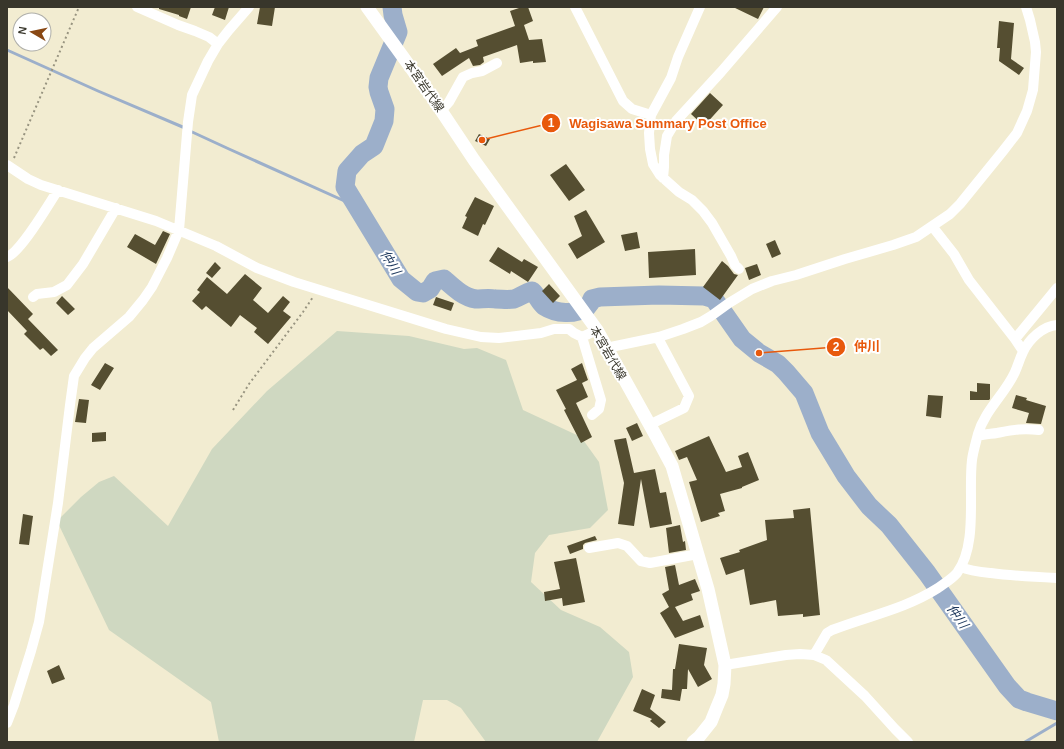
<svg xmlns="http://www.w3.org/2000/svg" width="1064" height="749" viewBox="0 0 1064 749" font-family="Arial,'Noto Sans JP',sans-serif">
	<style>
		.green { fill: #cfd8c1 }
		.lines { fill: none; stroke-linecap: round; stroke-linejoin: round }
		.stream { stroke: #9cafca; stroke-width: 3 }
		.river { stroke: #9cafca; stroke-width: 19 }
		.building { fill: #554e31 }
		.path { stroke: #989480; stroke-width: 2; stroke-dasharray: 2 3; stroke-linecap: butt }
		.minor { stroke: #fff; stroke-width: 10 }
		.major { stroke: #fff; stroke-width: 13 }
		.labels { text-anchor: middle; stroke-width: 4; stroke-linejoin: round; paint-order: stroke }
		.street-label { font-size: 12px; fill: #38362b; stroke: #fff }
		.water-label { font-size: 13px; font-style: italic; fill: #1b365b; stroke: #fff }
		.leader { fill: none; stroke: #e8590c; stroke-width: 1.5 }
		.callout-dot { fill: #e8590c; stroke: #fff; stroke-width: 1.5 }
		.mark-label { font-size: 12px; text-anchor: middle; font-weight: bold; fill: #fff }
		.callout-label { font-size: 13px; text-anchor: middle; font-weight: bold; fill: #e8590c; stroke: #fff; stroke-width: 4; stroke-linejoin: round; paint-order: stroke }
	</style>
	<rect width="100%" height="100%" fill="#f2ecd1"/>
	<!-- green -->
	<path class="green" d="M 337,331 L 409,336 L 464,349 L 477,348 L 506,360 L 523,410 L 581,437 L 599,462 L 608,510 L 590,528 L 549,535 L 535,553 L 531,582 L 561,610 L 600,627 L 629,652 L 633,677 L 597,742 L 486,742 L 461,708 L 447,700 L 423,700 L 414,742 L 219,742 L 211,702 L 109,630 L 57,521 L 81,497 L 99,482 L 114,476 L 168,526 L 212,449 L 267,391 Z"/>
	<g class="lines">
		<!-- stream -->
		<path class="stream" d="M 7,50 L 98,91 L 185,128
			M 190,131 L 229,149 L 349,203 L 345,187
			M 1025,742 L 1057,723"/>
		<!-- river -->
		<path class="river" d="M 392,7 L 393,15 L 398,32 L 379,78 L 378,87 L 379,92 L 385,109 L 384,121 L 374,146 L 362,154 L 347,171 L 345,187 L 401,279 L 417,292 L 423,293 L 430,289 L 435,281 L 444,279 C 453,287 463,297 476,299 C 482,299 489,298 495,299 C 502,299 507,300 514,299 C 520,297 525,293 532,291 C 537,295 539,302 544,306 C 556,314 575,315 587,307 C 589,305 591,302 592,299 L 600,297 L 659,295 L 704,296 L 714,299 L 742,339 L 759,353 L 778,364 L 786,372 L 804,393 L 820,433 L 846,476 L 869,506 L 889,525 L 927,573 L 1007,686 L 1019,699 L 1027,702 L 1057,711"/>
	</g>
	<!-- building -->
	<path class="building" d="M 159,7 L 191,7 L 187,19 L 179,16 L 179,15 L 159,9 Z
		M 215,7 L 229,7 L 225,20 L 212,15 Z
		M 260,7 L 275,7 L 272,26 L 257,24 Z
		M 522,7 L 528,7 L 533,21 L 524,25 L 529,40 L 542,39 L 546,62 L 533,63 L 533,61 L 520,63 L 517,45 L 483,57 L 484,62 L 480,65 L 473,66 L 469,58 L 442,76 L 433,64 L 456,48 L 460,53 L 478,46 L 476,40 L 515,26 L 510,11 Z
		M 733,7 L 764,7 L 758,19 Z
		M 999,21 L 1014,23 L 1011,59 L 1024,68 L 1019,75 L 999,61 L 1000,48 L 997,48 Z
		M 710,93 L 723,105 L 704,126 L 691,114 Z
		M 479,134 L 490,139 L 486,146 L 475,141 Z
		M 566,164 L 585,190 L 569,201 L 550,175 Z
		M 475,197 L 494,206 L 485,225 L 483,224 L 478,236 L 462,228 L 467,217 L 465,216 Z
		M 586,210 L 605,242 L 577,259 L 568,244 L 582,236 L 574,216 Z
		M 163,231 L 170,234 L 156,264 L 127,247 L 135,234 L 155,245 Z
		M 637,232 L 640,248 L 625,251 L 621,235 Z
		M 775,240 L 781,254 L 772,258 L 766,244 Z
		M 498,247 L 522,262 L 524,259 L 538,267 L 528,282 L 511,271 L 510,274 L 489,261 Z
		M 695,249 L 696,275 L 649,278 L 648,252 Z
		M 722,261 L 728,266 L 734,274 L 738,275 L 720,300 L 703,287 Z
		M 215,262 L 221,268 L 212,278 L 206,273 Z
		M 757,264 L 761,275 L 749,280 L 745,268 Z
		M 245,274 L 262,288 L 253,300 L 268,313 L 283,296 L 290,302 L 283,311 L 291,317 L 268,344 L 254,332 L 257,328 L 240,315 L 231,327 L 206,306 L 202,310 L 192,301 L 200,292 L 197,290 L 207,277 L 227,294 Z
		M 549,284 L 560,296 L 553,303 L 542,291 Z
		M 7,287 L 33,314 L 28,319 L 58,350 L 51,356 L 43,348 L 40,350 L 24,334 L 27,331 L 7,310 Z
		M 62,296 L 75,309 L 68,315 L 56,303 Z
		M 436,297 L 454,303 L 451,311 L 433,305 Z
		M 105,363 L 114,368 L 100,390 L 91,385 Z
		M 582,363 L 588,380 L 582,383 L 588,397 L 576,403 L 592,437 L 581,443 L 564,410 L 566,409 L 556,390 L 577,380 L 571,369 Z
		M 977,383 L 990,384 L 990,399 L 989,400 L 970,400 L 970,391 L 977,392 Z
		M 928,395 L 943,396 L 941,418 L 926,416 Z
		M 1016,395 L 1027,398 L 1026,400 L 1046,406 L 1041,424 L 1026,423 L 1029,413 L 1012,408 Z
		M 79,399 L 89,400 L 86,423 L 75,422 Z
		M 637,423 L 643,436 L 632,441 L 626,428 Z
		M 106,432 L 106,441 L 92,442 L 92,433 Z
		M 709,436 L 726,472 L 742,467 L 738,456 L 748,452 L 759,480 L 742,487 L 742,488 L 720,494 L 725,511 L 718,513 L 720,516 L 701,522 L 689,482 L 697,480 L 687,457 L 679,460 L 675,451 Z
		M 626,438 L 634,473 L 655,469 L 660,493 L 666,492 L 672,524 L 650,528 L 641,479 L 634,526 L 618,524 L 624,483 L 614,440 Z
		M 810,508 L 820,615 L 803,617 L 803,614 L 778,616 L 776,600 L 750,605 L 744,569 L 726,575 L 720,558 L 740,552 L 739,550 L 767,540 L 765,520 L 794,518 L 793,510 Z
		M 23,514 L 33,516 L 29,545 L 19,544 Z
		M 680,525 L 683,542 L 685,541 L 686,550 L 669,553 L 666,528 Z
		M 595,536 L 597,540 L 585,543 L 583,545 L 583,549 L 570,554 L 567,546 Z
		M 576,558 L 585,602 L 563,606 L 562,598 L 545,601 L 544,592 L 560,589 L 554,562 Z
		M 675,565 L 679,585 L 695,579 L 700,591 L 691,594 L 693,600 L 675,607 L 683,621 L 700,615 L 704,627 L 675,638 L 660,613 L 669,607 L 662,594 L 669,590 L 665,567 Z
		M 679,644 L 707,648 L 704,665 L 712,679 L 698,687 L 688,669 L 687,689 L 682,689 L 680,701 L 661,698 L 662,689 L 672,690 L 673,669 L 675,669 Z
		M 59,665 L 65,679 L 52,684 L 47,671 Z
		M 642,689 L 655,695 L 650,709 L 666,722 L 659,728 L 650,721 L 652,719 L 633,711 Z"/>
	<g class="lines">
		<!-- path -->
		<path class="path" d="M 14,158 L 79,7
			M 233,410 L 249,384 L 303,312 L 313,297"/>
		<!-- minor -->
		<path class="minor" d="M 137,7 L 178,25 L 195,31 L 209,37 L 218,44
			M 575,7 L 623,101 L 632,109 L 651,115
			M 700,7 L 678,57 L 671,78 L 651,115 L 649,133 L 650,149 L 653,164 L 660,175 L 679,192 L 692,200 L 703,211 L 712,223 L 731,256 L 735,265 L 739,269
			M 442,110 L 449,102 L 463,77 L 472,73 L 482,71 L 497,63
			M 7,165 L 28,179 L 41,185 L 156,221 L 216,246 L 257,268 L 294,282 L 446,329 L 481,337 L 499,338 L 541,333 L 554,329 L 569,329 L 574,333 L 582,337 L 597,330
			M 663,178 L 664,167 L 664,155 L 667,136 L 676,121 L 721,72 L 777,7
			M 932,226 L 954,254 L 969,280 L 1015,339 L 1023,351
			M 7,257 C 21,252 48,205 58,190
			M 33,297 L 37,294 L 54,292 L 67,285 L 83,264 L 116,208
			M 582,337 L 601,400 L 599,409 L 592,415
			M 1015,339 L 1057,288
			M 606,348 L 659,337 L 683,329 L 701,322 L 711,316 L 729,303 L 752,289 L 772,281 L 796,275 L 845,259 L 893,245 L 916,237 L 950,214 L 960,204 L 1003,151 L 1017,133 L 1027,111 L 1033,90 L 1036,52 L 1035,42 L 1030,20 L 1026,7
			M 649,425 L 684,408 L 689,396 L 658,338
			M 978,436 C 984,434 991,434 997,433 C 1013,430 1022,428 1039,430
			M 589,548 L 618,543 L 627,546 L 641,561 L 650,563 L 698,554
			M 961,567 C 970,571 981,572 991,573 C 1013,576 1035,577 1057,578
			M 814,655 L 827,633 L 832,630 C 868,616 905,609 938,588 C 945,583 952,579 957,573 C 978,545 968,493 972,460 C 973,452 976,442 978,434 C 985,410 1005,394 1015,372 C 1018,365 1020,358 1023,352 C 1029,339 1043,326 1057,325
			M 725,665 L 786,655 L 800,654 L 814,655 L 826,660 L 865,696 L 895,729 L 908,742
			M 7,723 L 14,705 L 31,651 L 39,622 L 58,503 L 70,405 L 74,376 L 85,358 L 93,348 L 129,317 L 143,300 L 152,287 L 167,258 L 179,230 L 188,122 L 192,95 L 208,61 L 218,44 L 229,30 L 249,7"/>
		<!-- major -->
		<path class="major" d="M 367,7 L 434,100 L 474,160 L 597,330 L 656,436 L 672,466 L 708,589 L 725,665 L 724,684 L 722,695 L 717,707 L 711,722 L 699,737 L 693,742"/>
	</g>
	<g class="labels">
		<!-- street labels -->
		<g class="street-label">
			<text transform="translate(424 86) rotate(55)" y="4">本宮岩代線</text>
			<text transform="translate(608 353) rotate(60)" y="4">本宮岩代線</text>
		</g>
		<!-- water labels -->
		<g class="water-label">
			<text transform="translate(391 262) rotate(59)" y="5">仲川</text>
			<text transform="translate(958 616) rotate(55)" y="5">仲川</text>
		</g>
	</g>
	<!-- callouts -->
	<path class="leader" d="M482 140L551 123M759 353L836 347"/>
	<g class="callout-dot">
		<circle cx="482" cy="140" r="4"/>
		<circle cx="759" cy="353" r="4"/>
		<circle cx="551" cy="123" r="10"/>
		<circle cx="836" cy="347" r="10"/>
	</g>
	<g class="mark-label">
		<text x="551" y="127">1</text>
		<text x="836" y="351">2</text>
	</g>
	<g class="callout-label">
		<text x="668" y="128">Wagisawa Summary Post Office</text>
		<text x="867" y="351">仲川</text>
	</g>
	<!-- border -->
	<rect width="1064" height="749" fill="none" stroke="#38362b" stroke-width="16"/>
	<!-- north arrow -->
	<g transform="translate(32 32) rotate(279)"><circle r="19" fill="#ffffff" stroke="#afafaa"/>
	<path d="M0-3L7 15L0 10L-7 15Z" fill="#894814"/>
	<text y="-6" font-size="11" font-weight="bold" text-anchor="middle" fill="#38362b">N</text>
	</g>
</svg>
